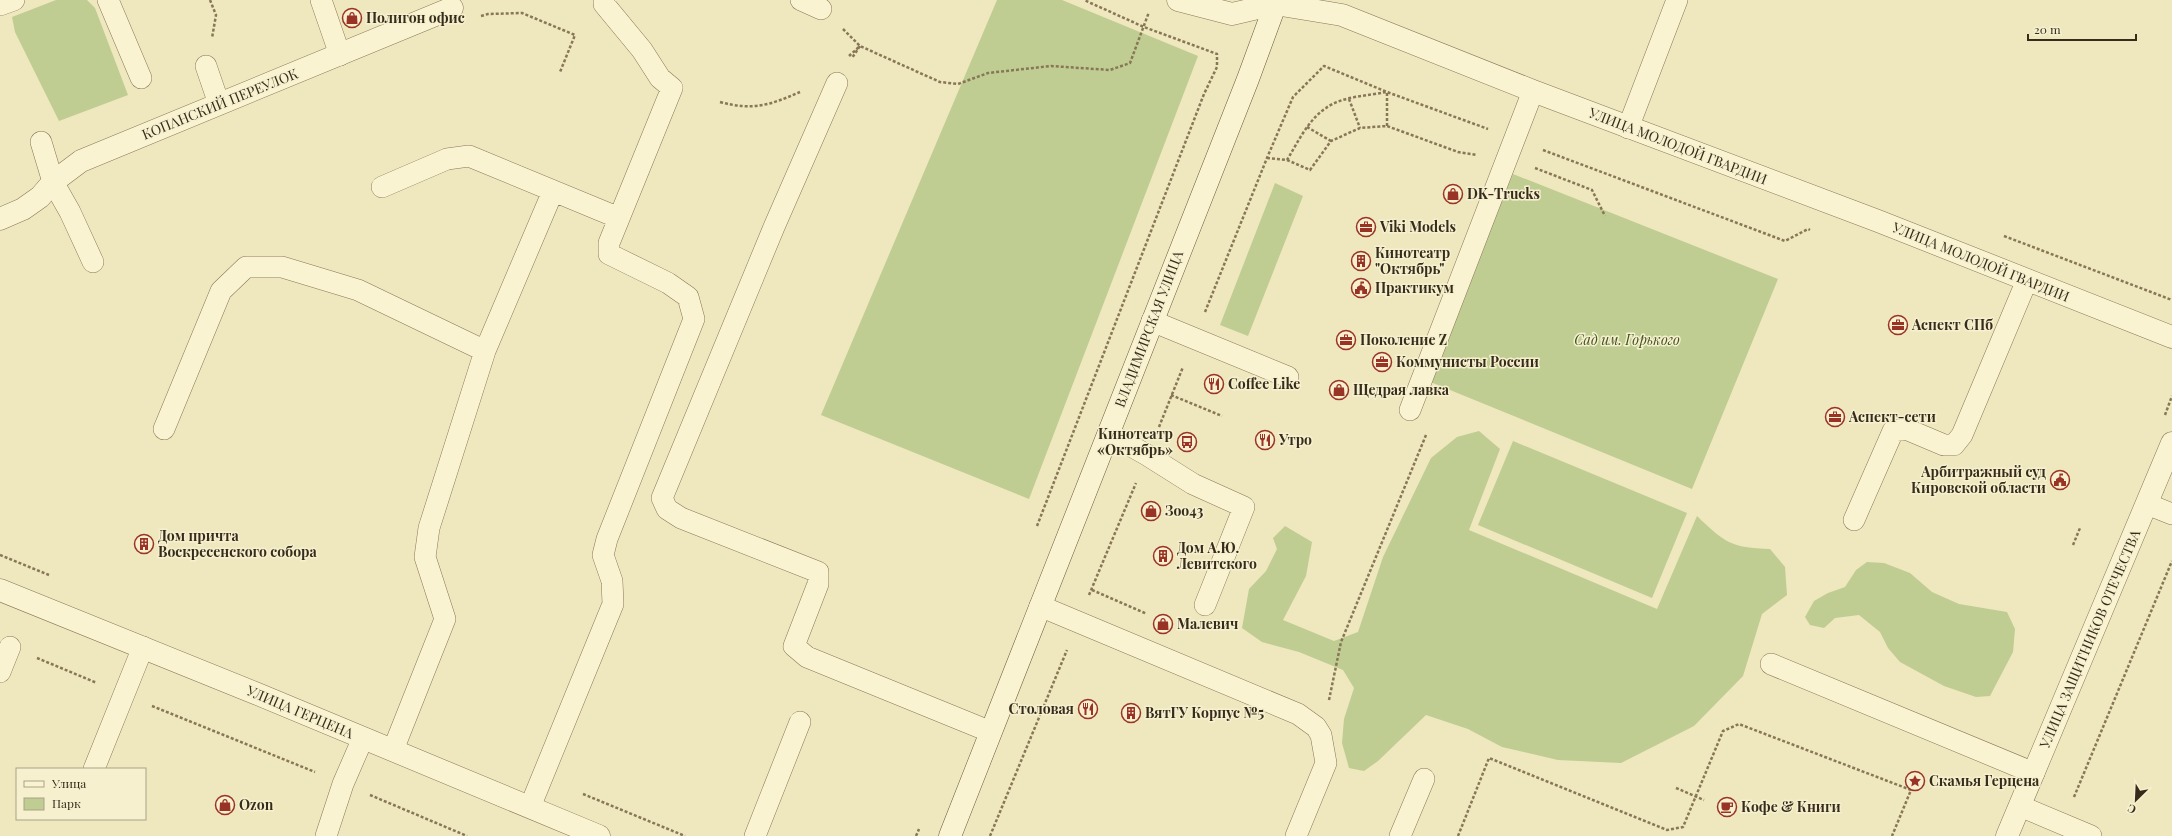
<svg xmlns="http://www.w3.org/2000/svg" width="2172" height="836" viewBox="0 0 2172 836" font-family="'Playfair Display',serif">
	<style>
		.green { fill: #bfcd92 }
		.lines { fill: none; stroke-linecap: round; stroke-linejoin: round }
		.lane-casing { stroke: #887756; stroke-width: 22 }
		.street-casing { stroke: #887756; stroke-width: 23 }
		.secondary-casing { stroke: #6a583a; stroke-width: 23 }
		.path { stroke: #887756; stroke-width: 2.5; stroke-dasharray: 3 2; stroke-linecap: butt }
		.lane { stroke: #faf3d2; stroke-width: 21 }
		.street { stroke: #faf3d2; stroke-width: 22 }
		.secondary { stroke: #faf3d2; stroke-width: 22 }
		.labels { text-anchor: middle; stroke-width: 3; stroke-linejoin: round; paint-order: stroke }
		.poi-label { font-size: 14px; font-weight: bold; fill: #372c1c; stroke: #f6f0ce; text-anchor: start }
		.street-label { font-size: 14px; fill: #372c1c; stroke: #f6f0ce }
		.park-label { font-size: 14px; font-style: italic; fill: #415421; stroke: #f6f0ce }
	</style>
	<rect width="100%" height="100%" fill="#efe7be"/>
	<!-- green -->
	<path class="green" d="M 56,0 L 87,0 L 95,8 L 128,95 L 59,121 L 15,32 L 12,17 Z
		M 997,0 L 1062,0 L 1198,56 L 1029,499 L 821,415 Z
		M 1513,174 L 1778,279 L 1692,489 L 1428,381 Z
		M 1275,183 L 1303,196 L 1248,336 L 1220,325 Z
		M 1479,431 L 1500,449 L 1469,530 L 1657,609 L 1697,516 C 1724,542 1731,548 1770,549 L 1785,567 L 1787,595 L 1762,614 L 1743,676 L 1694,726 L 1621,763 L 1558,760 L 1502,747 L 1468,729 L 1426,715 L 1378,761 L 1364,771 L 1349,768 L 1342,743 L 1344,719 L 1354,688 L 1343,670 L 1299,652 L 1262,642 L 1242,628 L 1249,589 L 1266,571 L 1277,549 L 1273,538 L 1285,526 L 1312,542 L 1306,576 L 1283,620 L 1334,641 L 1358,632 L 1383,557 L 1431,458 L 1457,437 Z
		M 1513,441 L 1687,513 L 1652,598 L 1478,525 Z
		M 1867,562 L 1884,563 L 1910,573 L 1932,592 L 1959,604 L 2007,612 L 2015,629 L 2013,652 L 1990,696 L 1976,697 L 1944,686 L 1900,662 L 1888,648 L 1880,632 L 1859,615 L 1835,618 L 1824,628 L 1810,625 L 1805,617 L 1814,601 L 1828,593 L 1845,587 L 1856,570 Z"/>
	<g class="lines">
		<!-- lane casing -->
		<g class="lane-casing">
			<path id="lane" d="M 108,0 L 141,78
				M 321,0 L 340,55
				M 801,0 L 821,9
				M 0,5 L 14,0
				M 206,66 L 219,104
				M 837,83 L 774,227 L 662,498 L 667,509 L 681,518 L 818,572 L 818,584 L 794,646 L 807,657 L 991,732
				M 1628,128 L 1677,0
				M 41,142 L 53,182 L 70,212 L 93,262
				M 382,187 L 447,159 L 469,156 L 619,218
				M 1152,321 L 1288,377
				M 1410,410 L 1533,91
				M 164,429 L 221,291 L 246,267 L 282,267 L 358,290 L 485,351
				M 1108,433 L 1147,455 L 1193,484 L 1244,507 L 1205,605
				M 2147,504 L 2172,514
				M 1854,520 L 1893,431 L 1906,429 L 1944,445 L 1954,445 L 1962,435 L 2027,280
				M 1040,606 L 1298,714 L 1316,727 L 1321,735 L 1326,763 L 1296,836
				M 1771,664 L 2034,773
				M 0,672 L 10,647
				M 393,750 L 445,619 L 425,557 L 429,528 L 485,351 L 553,191
				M 94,769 L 143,647
				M 2020,806 L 2091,836
				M 530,807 L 613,604 L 612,581 L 603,555 L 607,539 L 694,319 L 688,297 L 668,283 L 609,254 L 609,243 L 672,88 L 660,78 L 642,50 L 604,4 L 604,0
				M 326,836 L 343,784 L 363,738
				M 755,836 L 800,722
				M 1400,836 L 1424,779"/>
		</g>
		<!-- street casing -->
		<g class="street-casing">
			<path id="street" d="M 1178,0 L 1232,14 L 1275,4 L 1342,15 L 1533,91 L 1878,221 L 2172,337
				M 0,219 L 23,209 L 40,197 L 53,182 L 81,161 L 452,8
				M 0,590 L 255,693 L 599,836
				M 2007,836 L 2172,443"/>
		</g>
		<!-- secondary casing -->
		<g class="secondary-casing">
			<path id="secondary" d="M 950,836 L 1248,79 L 1277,0"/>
		</g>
		<!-- path -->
		<path class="path" d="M 210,0 L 216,15 L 212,38
			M 481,16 L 488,14 L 522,13 L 575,35 L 560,72
			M 843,29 L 860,46 L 940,82 L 958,84 L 988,73 L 1051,66 L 1110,70 L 1130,63 L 1149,12
			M 849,56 L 860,46 L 852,58
			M 1349,99 L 1360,128
			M 720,102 C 753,111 770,105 800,92
			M 1387,126 L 1387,92
			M 1307,127 L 1331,141
			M 1543,150 L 1785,241 L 1808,229 L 1810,230
			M 1267,158 L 1287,160 C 1298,142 1308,120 1326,108 C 1342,96 1368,96 1386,92
			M 1287,160 L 1310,170 L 1331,141 L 1360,128 L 1387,126 L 1458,152 L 1477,155
			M 1535,168 L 1592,190 L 1605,216
			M 2004,236 L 2172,300
			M 1205,312 L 1267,158 L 1293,97 L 1324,66 L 1387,92 L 1488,129
			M 1171,395 L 1222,416
			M 2165,415 L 2172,396
			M 1159,427 L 1183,367
			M 1037,526 L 1204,94 L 1217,67 L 1217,54 L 1144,27 L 1084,0
			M 2073,545 L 2080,528
			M 0,555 L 49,575
			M 1092,590 L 1147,614
			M 1089,595 L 1136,483
			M 37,658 L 97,683
			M 1329,700 L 1341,642 L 1426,435
			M 152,706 L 315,772
			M 1676,788 L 1704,800
			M 583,794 L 685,836
			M 370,795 L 467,836
			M 2074,797 L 2172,561
			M 916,836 L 919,829
			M 990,836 L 1067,650
			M 1458,836 L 1489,758 L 1667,830 L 1683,827 L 1723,731 L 1739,724 L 1911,790 L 1892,836"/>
		<!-- lane -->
		<use href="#lane" class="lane"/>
		<!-- street -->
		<use href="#street" class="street"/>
		<!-- secondary -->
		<use href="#secondary" class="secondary"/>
	</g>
	<!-- icons -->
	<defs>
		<g id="shop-ring" transform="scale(1)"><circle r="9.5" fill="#f6f0ce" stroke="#993325" stroke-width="1.5"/><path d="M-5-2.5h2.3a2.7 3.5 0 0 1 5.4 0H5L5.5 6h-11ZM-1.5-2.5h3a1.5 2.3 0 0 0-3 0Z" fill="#993325"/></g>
		<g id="office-ring" transform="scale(1)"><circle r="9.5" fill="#f6f0ce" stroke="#993325" stroke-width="1.5"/><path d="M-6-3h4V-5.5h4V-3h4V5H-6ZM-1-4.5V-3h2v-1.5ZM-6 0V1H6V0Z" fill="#993325"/></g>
		<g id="building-ring" transform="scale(1)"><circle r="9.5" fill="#f6f0ce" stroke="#993325" stroke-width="1.5"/><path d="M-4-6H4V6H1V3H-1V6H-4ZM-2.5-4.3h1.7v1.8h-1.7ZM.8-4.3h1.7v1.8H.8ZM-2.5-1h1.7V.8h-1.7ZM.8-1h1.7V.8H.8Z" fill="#993325"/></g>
		<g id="civic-ring" transform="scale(1)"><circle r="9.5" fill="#f6f0ce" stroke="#993325" stroke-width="1.5"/><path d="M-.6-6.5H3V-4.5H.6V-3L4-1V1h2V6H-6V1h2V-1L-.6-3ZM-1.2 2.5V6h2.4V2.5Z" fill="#993325"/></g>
		<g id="restaurant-ring" transform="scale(1)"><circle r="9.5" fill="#f6f0ce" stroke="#993325" stroke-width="1.5"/><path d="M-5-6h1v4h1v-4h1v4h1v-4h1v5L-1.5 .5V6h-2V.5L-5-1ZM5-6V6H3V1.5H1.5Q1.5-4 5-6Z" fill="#993325"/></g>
		<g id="bus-ring" transform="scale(1)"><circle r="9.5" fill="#f6f0ce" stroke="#993325" stroke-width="1.5"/><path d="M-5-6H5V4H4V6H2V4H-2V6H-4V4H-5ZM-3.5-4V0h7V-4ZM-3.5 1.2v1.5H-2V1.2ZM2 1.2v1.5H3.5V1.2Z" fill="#993325"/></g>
		<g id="sight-ring" transform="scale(1)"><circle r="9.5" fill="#f6f0ce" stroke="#993325" stroke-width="1.5"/><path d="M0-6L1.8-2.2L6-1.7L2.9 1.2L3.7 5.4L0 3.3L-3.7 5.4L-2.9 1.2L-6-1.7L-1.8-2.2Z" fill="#993325"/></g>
		<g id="cafe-ring" transform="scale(1)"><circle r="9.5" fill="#f6f0ce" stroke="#993325" stroke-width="1.5"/><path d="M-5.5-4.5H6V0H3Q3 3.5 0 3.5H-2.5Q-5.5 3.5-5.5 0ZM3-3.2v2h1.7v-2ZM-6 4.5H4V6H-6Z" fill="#993325"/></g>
	</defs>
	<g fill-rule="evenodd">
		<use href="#shop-ring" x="352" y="18"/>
		<use href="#shop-ring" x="1453" y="194"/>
		<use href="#office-ring" x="1366" y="227"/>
		<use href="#building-ring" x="1361" y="261"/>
		<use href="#civic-ring" x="1361" y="288"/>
		<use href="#office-ring" x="1898" y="325"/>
		<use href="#office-ring" x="1346" y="340"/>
		<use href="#office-ring" x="1382" y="362"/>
		<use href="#restaurant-ring" x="1214" y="384"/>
		<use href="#shop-ring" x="1339" y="390"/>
		<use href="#office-ring" x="1835" y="417"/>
		<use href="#restaurant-ring" x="1265" y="440"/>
		<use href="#bus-ring" x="1187" y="442"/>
		<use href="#civic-ring" x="2060" y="480"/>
		<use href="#shop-ring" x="1151" y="511"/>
		<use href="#building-ring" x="144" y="544"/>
		<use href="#building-ring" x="1163" y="556"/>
		<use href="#shop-ring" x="1163" y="624"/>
		<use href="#restaurant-ring" x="1088" y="709"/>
		<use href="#building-ring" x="1131" y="713"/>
		<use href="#sight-ring" x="1915" y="781"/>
		<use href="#shop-ring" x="225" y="805"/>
		<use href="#cafe-ring" x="1727" y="807"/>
	</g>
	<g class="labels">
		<!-- poi labels -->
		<g class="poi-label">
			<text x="366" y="23">Полигон офис</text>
			<text x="1467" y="199">DK-Trucks</text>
			<text x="1380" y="232">Viki Models</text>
			<text x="1375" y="258">Кинотеатр<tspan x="1375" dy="16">"Октябрь"</tspan></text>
			<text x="1375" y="293">Практикум</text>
			<text x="1912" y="330">Аспект СПб</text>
			<text x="1360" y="345">Поколение Z</text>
			<text x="1396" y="367">Коммунисты России</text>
			<text x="1228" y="389">Coffee Like</text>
			<text x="1353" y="395">Щедрая лавка</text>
			<text x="1849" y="422">Аспект-сети</text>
			<text x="1173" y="439" text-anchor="end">Кинотеатр<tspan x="1173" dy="16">«Октябрь»</tspan></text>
			<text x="1279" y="445">Утро</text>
			<text x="2046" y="477" text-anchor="end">Арбитражный суд<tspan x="2046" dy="16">Кировской области</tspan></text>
			<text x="1165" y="516">Зоо43</text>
			<text x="158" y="541">Дом причта<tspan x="158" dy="16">Воскресенского собора</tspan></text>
			<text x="1177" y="553">Дом А.Ю.<tspan x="1177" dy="16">Левитского</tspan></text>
			<text x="1177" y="629">Малевич</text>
			<text x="1074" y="714" text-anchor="end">Столовая</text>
			<text x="1145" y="718">ВятГУ Корпус №5</text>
			<text x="1929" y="786">Скамья Герцена</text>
			<text x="239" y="810">Ozon</text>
			<text x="1741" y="812">Кофе &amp; Книги</text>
		</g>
		<!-- street labels -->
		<g class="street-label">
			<text transform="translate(220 104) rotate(-22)" y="5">КОПАНСКИЙ ПЕРЕУЛОК</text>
			<text transform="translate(1678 146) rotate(21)" y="5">УЛИЦА МОЛОДОЙ ГВАРДИИ</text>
			<text transform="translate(1981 262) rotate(22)" y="5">УЛИЦА МОЛОДОЙ ГВАРДИИ</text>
			<text transform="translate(1149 329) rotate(-69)" y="5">ВЛАДИМИРСКАЯ УЛИЦА</text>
			<text transform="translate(2090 639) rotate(-67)" y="5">УЛИЦА ЗАЩИТНИКОВ ОТЕЧЕСТВА</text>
			<text transform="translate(300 712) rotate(23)" y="5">УЛИЦА ГЕРЦЕНА</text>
		</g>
		<!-- park labels -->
		<g class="park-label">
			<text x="1627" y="345">Сад им. Горького</text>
		</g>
	</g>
	<!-- legend -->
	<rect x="16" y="768" width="130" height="52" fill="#f6f0ce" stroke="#aaa287"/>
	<rect x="24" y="781" width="20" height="6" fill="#faf3d2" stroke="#aaa287"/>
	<text x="52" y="788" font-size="12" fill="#372c1c">Улица</text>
	<rect x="24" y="798" width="20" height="12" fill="#bfcd92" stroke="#aaa287"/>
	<text x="52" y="808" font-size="12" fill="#372c1c">Парк</text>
	<!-- north arrow -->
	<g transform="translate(2136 800) rotate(204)" stroke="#f6f0ce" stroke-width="3" paint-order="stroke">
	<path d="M0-3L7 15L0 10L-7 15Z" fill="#372c1c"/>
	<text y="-6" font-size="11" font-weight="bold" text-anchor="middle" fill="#372c1c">С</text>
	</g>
	<!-- scale -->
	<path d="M2028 34v6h108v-6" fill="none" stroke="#372c1c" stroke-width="2"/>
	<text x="2034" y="34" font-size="12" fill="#372c1c" stroke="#f6f0ce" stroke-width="3" paint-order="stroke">20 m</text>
</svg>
